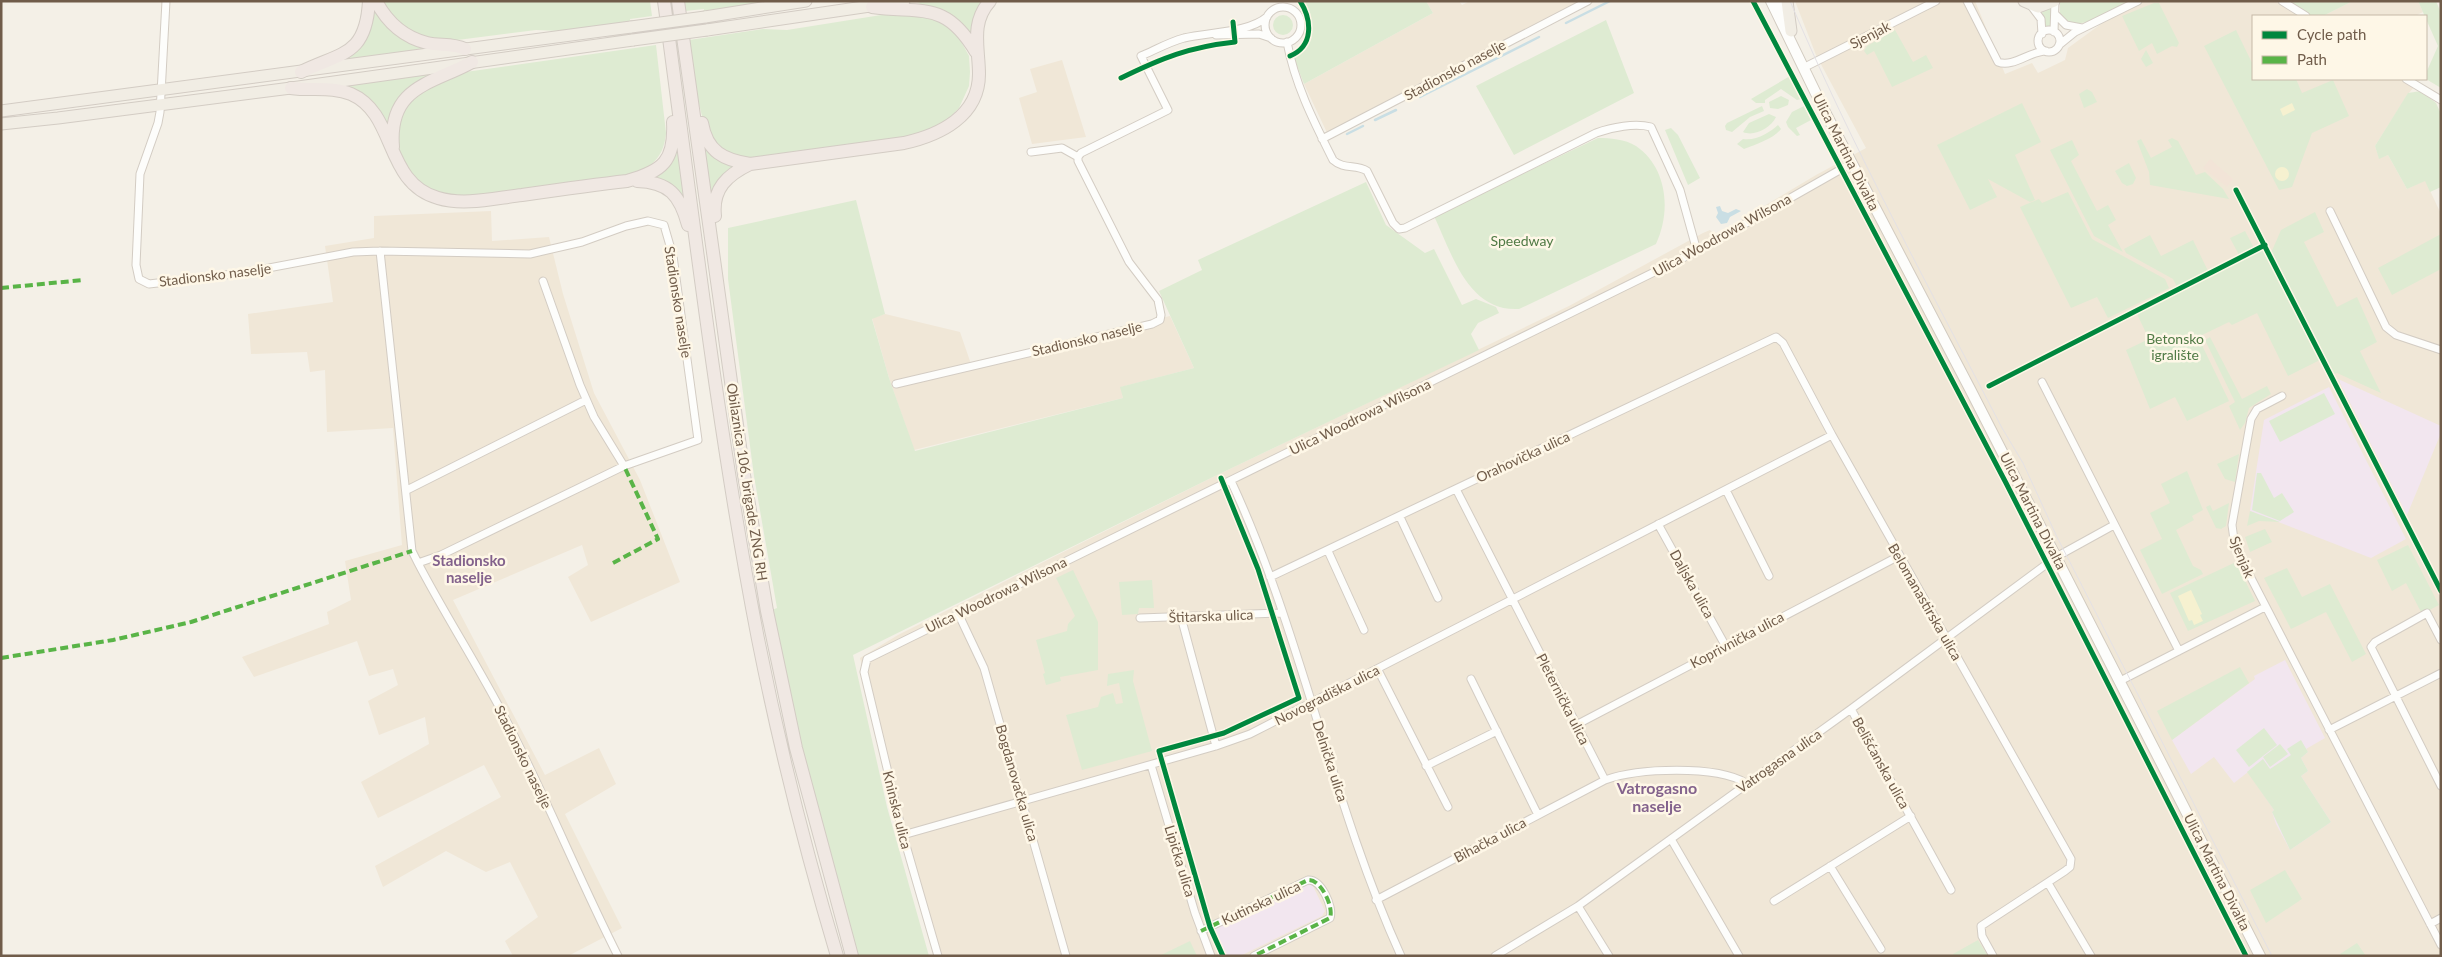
<svg xmlns="http://www.w3.org/2000/svg" width="2442" height="957" viewBox="0 0 2442 957" font-family="Lato,sans-serif">
	<style>
		.residential { fill: #f0e7d7 }
		.commercial { fill: #f2e4d7 }
		.education { fill: #f2e6ef }
		.green { fill: #deebd2 }
		.sand { fill: #f6f1d0 }
		.water { fill: #c9dee4 }
		.lines { fill: none; stroke-linecap: round; stroke-linejoin: round }
		.stream { stroke: #c9dee4; stroke-width: 2.5 }
		.street-casing { stroke: #d3ccc3; stroke-width: 9 }
		.secondary-casing { stroke: #d2cbc0; stroke-width: 12 }
		.primary-casing { stroke: #d3ccc4; stroke-width: 13 }
		.highway-casing { stroke: #d3ccc4; stroke-width: 14 }
		.street { stroke: #fdfdfb; stroke-width: 7 }
		.secondary { stroke: #fdfdfb; stroke-width: 10 }
		.primary { stroke: #f1ede4; stroke-width: 11 }
		.highway { stroke: #f0e8e3; stroke-width: 12 }
		.tram { stroke: #e4e1e4; stroke-width: 1 }
		.primary-bridge-casing { stroke: #d3ccc4; stroke-width: 13; stroke-linecap: butt }
		.primary-bridge { stroke: #f1ede4; stroke-width: 11 }
		.quiet { stroke: #59b447; stroke-width: 4; stroke-dasharray: 8 4; stroke-linecap: butt }
		.cycleway-casing { stroke: #fef7e7; stroke-width: 8 }
		.cycleway { stroke: #00873e; stroke-width: 5 }
		.labels { text-anchor: middle; stroke-width: 5; stroke-linejoin: round; paint-order: stroke }
		.street-label { font-size: 14px; fill: #705c4a; stroke: #fef7e7 }
		.park-label { font-size: 14px; fill: #507a45; stroke: #fef7e7 }
		.neighbourhood-label { font-size: 15px; font-weight: bold; fill: #83628c; stroke: #fef7e7 }
		.quarter-label { font-size: 16px; font-weight: bold; fill: #83628c; stroke: #fef7e7 }
	</style>
	<rect width="100%" height="100%" fill="#f4f0e7"/>
	<!-- residential -->
	<path class="residential" d="M 1426,1 L 1459,1 L 1462,5 L 1470,1 L 1595,1 L 1330,139 L 1304,84 L 1433,13 Z
		M 1795,1 L 1975,1 L 2005,74 L 2032,63 L 2038,73 L 2065,60 L 2068,48 L 2112,16 L 2144,1 L 2275,1 L 2298,16 L 2253,16 L 2253,79 L 2421,79 L 2408,94 L 2375,146 L 2379,158 L 2388,155 L 2407,189 L 2425,180 L 2441,214 L 2441,956 L 941,956 L 907,840 L 860,658 L 898,635 L 1211,478 L 1569,306 L 1703,233 L 1710,230 L 1714,234 L 1721,232 L 1816,175 L 1866,148 L 1816,55 Z
		M 2353,1 L 2418,1 L 2423,12 L 2415,16 L 2323,16 Z
		M 1062,60 L 1086,137 L 1032,144 L 1019,98 L 1037,92 L 1030,69 Z
		M 491,211 L 492,241 L 549,237 L 563,294 L 594,393 L 640,480 L 680,582 L 591,622 L 568,577 L 588,565 L 582,545 L 453,600 L 545,775 L 599,748 L 616,784 L 565,814 L 622,928 L 568,956 L 513,956 L 505,941 L 538,917 L 510,862 L 486,872 L 446,851 L 383,887 L 375,866 L 501,797 L 484,765 L 378,818 L 361,782 L 429,744 L 425,717 L 379,735 L 368,701 L 398,685 L 393,669 L 369,676 L 357,641 L 254,677 L 242,657 L 329,624 L 327,612 L 351,600 L 345,561 L 402,545 L 393,428 L 327,432 L 325,370 L 310,372 L 307,352 L 251,354 L 248,314 L 333,302 L 325,246 L 374,238 L 374,216 Z
		M 885,314 L 960,332 L 971,364 L 1170,316 L 1194,368 L 1121,387 L 1123,398 L 914,450 L 889,378 L 872,318 Z"/>
	<!-- commercial -->
	<path class="commercial" d="M 2210,159 L 2233,179 L 2227,187 L 2203,168 Z"/>
	<!-- education -->
	<path class="education" d="M 2338,379 L 2441,426 L 2441,433 L 2407,515 Z
		M 2329,387 L 2406,539 L 2371,558 L 2250,511 L 2264,420 Z
		M 2285,660 L 2325,738 L 2306,749 L 2308,752 L 2301,758 L 2308,771 L 2301,776 L 2331,822 L 2290,850 L 2276,824 L 2272,812 L 2274,810 L 2248,772 L 2234,783 L 2214,757 L 2191,774 L 2172,740 L 2255,679 L 2254,676 Z
		M 1307,884 L 1312,884 L 1325,911 L 1322,916 L 1240,956 L 1227,956 L 1214,929 Z"/>
	<!-- green -->
	<path class="green" d="M 379,1 L 650,1 L 652,16 L 630,19 L 630,22 L 560,31 L 536,30 L 442,42 L 405,30 Z
		M 683,1 L 768,1 L 704,12 L 704,9 L 685,11 Z
		M 924,1 L 985,1 L 973,39 L 961,22 L 949,13 L 917,3 Z
		M 1303,1 L 1426,1 L 1433,13 L 1304,84 L 1294,58 C 1316,45 1316,20 1303,1 Z
		M 2060,1 L 2128,1 C 2108,11 2079,35 2060,17 Z
		M 2287,1 L 2353,1 L 2323,16 L 2310,16 Z
		M 2418,1 L 2436,1 L 2441,13 L 2441,88 L 2426,79 L 2426,73 L 2438,46 Z
		M 2154,3 L 2159,3 L 2179,43 L 2177,47 L 2172,46 L 2157,54 L 2152,43 L 2139,51 L 2122,16 Z
		M 372,6 L 429,50 L 343,61 Z
		M 2051,8 L 2053,27 L 2046,29 L 2042,12 Z
		M 900,12 L 938,19 L 957,34 L 969,56 L 970,72 L 969,86 L 959,108 L 943,124 L 910,137 L 753,160 L 730,158 L 706,132 L 697,96 L 689,40 L 763,29 L 787,30 Z
		M1273 25a10 10 0 1 1 20 0a10 10 0 1 1-20 0Z
		M 1606,20 L 1634,93 L 1514,155 L 1476,86 Z
		M 1895,30 L 1913,62 L 1926,55 L 1933,68 L 1892,87 L 1874,51 L 1867,55 L 1864,51 L 1867,46 Z
		M 2236,30 L 2253,65 L 2253,79 L 2296,79 L 2302,93 L 2333,80 L 2349,116 L 2312,133 L 2292,187 L 2279,190 L 2204,46 Z
		M 656,45 L 666,133 C 664,155 655,164 636,174 L 466,197 L 446,197 L 419,187 L 398,156 L 398,118 L 412,96 L 451,74 Z
		M 2146,50 L 2153,63 L 2146,67 L 2141,59 Z
		M 432,73 L 432,75 L 415,86 L 389,132 L 344,85 Z
		M 1790,76 L 1801,99 L 1797,100 L 1781,89 L 1765,100 L 1765,103 L 1756,103 L 1751,99 Z
		M 2087,89 L 2092,92 L 2097,102 L 2084,108 L 2079,94 Z
		M 2421,91 L 2436,103 L 2441,114 L 2441,187 L 2430,192 L 2425,181 L 2407,189 L 2388,155 L 2379,159 L 2375,146 L 2408,93 Z
		M 1781,96 L 1789,100 L 1788,105 L 1778,109 L 1770,108 L 1769,102 Z
		M 2022,103 L 2041,142 L 2015,155 L 2035,200 L 2030,202 L 1988,179 L 1997,197 L 1970,210 L 1937,145 Z
		M 1762,106 L 1764,111 L 1750,117 L 1732,132 L 1726,130 L 1725,126 L 1727,123 Z
		M 1804,106 L 1811,120 L 1796,128 L 1800,135 L 1797,136 L 1788,127 L 1786,122 L 1792,112 Z
		M 1769,114 L 1776,117 C 1771,128 1754,137 1743,132 L 1749,123 Z
		M 1778,125 L 1781,129 C 1773,139 1756,144 1744,149 L 1737,144 L 1743,139 C 1757,141 1770,132 1778,125 Z
		M 1671,128 L 1678,135 L 1700,178 L 1688,185 L 1665,130 Z
		M 1598,138 C 1610,138 1625,139 1636,146 C 1668,168 1671,212 1656,244 L 1519,309 C 1468,312 1452,254 1434,216 Z
		M 2172,138 L 2178,141 L 2196,175 L 2205,172 L 2223,189 L 2229,199 L 2150,185 L 2149,172 L 2137,141 L 2141,139 L 2151,158 L 2172,147 L 2168,140 Z
		M 2072,140 L 2079,155 L 2071,161 L 2097,211 L 2108,205 L 2116,220 L 2108,225 L 2123,252 L 2094,236 L 2050,150 Z
		M 704,142 L 735,165 L 709,197 Z
		M 677,148 L 680,148 L 687,201 L 653,176 Z
		M 2129,163 L 2136,178 L 2133,184 L 2127,186 L 2122,183 L 2115,171 Z
		M 1366,182 L 1386,225 L 1425,253 L 1434,249 L 1462,305 L 1476,299 L 1496,307 L 1499,313 L 1478,323 L 1471,334 L 1479,350 L 1211,478 L 853,655 L 887,807 L 929,956 L 856,956 L 818,818 L 770,611 L 777,608 L 754,476 L 728,279 L 728,228 L 856,200 L 885,314 L 872,319 L 889,378 L 915,451 L 1123,398 L 1120,387 L 1194,368 L 1159,291 L 1202,270 L 1198,260 Z
		M 2068,192 L 2092,239 L 2165,279 L 2169,288 L 2108,318 L 2097,297 L 2071,308 L 2020,207 L 2039,199 L 2042,203 Z
		M 2315,212 L 2324,232 L 2304,242 L 2337,307 L 2357,297 L 2377,342 L 2360,351 L 2381,393 L 2337,373 L 2332,375 L 2271,253 L 2281,230 Z
		M 2245,231 L 2254,248 L 2239,255 L 2230,238 Z
		M 2441,234 L 2441,269 L 2392,295 L 2378,268 Z
		M 2150,235 L 2161,256 L 2193,240 L 2208,271 L 2177,287 L 2173,279 L 2126,253 L 2124,249 Z
		M 2264,246 L 2320,360 L 2288,376 L 2257,313 L 2232,325 L 2229,322 L 2198,337 L 2229,401 L 2187,421 L 2175,397 L 2150,409 L 2126,350 L 2149,339 L 2135,310 Z
		M 2210,337 L 2242,399 L 2267,386 L 2271,394 L 2249,408 L 2245,423 L 2240,430 L 2229,406 L 2235,402 L 2205,340 Z
		M 2324,393 L 2335,414 L 2280,442 L 2269,421 Z
		M 2239,454 L 2235,482 L 2225,479 L 2217,464 Z
		M 2187,471 L 2203,510 L 2192,516 L 2194,520 L 2176,530 L 2193,566 L 2201,570 L 2203,574 L 2162,594 L 2140,550 L 2162,539 L 2150,513 L 2170,503 L 2161,484 Z
		M 2257,473 L 2261,473 L 2274,498 L 2282,493 L 2294,512 L 2280,521 L 2252,510 Z
		M 2229,503 L 2226,526 L 2221,529 L 2216,528 L 2206,507 L 2210,505 L 2213,511 Z
		M 2250,511 L 2280,522 L 2259,521 L 2247,526 Z
		M 2265,529 L 2272,542 L 2250,552 L 2245,537 Z
		M 2408,545 L 2439,605 L 2422,614 L 2406,583 L 2392,591 L 2377,560 Z
		M 2236,562 L 2255,601 L 2188,631 L 2170,593 Z
		M 2287,568 L 2302,597 L 2330,584 L 2366,654 L 2352,662 L 2326,612 L 2291,629 L 2264,578 Z
		M 1073,570 L 1098,622 L 1098,670 L 1060,677 L 1061,681 L 1046,685 L 1043,674 L 1045,673 L 1036,640 L 1067,631 L 1068,624 L 1075,616 L 1056,578 Z
		M 1152,580 L 1154,608 L 1139,608 L 1138,614 L 1122,615 L 1119,582 Z
		M 2240,667 L 2249,683 L 2172,740 L 2157,711 Z
		M 1134,670 L 1133,681 L 1152,751 L 1082,770 L 1066,715 L 1098,707 L 1101,697 L 1113,693 L 1116,704 L 1123,703 L 1119,683 L 1107,686 L 1108,674 Z
		M 2264,728 L 2277,745 L 2249,767 L 2236,750 Z
		M 2301,740 L 2308,752 L 2301,758 L 2308,771 L 2301,776 L 2331,822 L 2290,850 L 2272,812 L 2274,810 L 2247,772 L 2263,759 L 2270,769 L 2291,755 L 2287,749 Z
		M 2280,744 L 2288,754 L 2270,767 L 2263,757 Z
		M 2285,870 L 2302,899 L 2266,923 L 2250,890 Z
		M 1978,940 L 1988,956 L 1954,956 L 1953,954 Z
		M 1190,941 L 1197,956 L 1159,956 Z
		M 2357,943 L 2366,956 L 2342,956 L 2340,954 Z"/>
	<!-- sand -->
	<path class="sand" d="M 2292,103 L 2295,110 L 2283,116 L 2280,109 Z
		M2275 174a7 7 0 1 1 14 0a7 7 0 1 1-14 0Z
		M 2191,590 L 2202,614 L 2200,615 L 2203,621 L 2194,625 L 2192,620 L 2189,621 L 2178,596 Z"/>
	<!-- water -->
	<path class="water" d="M 1720,206 L 1722,211 L 1728,213 L 1736,209 L 1741,211 L 1730,217 L 1727,223 L 1721,224 L 1716,217 L 1718,213 L 1716,207 Z"/>
	<g class="lines">
		<!-- stream -->
		<path class="stream" d="M 1566,23 L 1610,1
			M 1420,97 L 1539,37
			M 1375,120 L 1396,110
			M 1347,134 L 1363,126"/>
		<!-- street casing -->
		<g class="street-casing">
			<path id="street" d="M 166,1 L 160,112 L 158,123 L 140,174 L 136,265 L 139,279 L 149,284 L 242,273 L 353,252 L 380,251 L 530,254 L 582,242 L 626,226 L 648,221 L 664,225 L 673,256 L 698,440 L 624,466
				M 1967,1 L 1998,62 C 2013,68 2030,51 2046,51
				M 2282,1 L 2306,16
				M 2032,7 L 2041,19 L 2042,34
				M1265 25a18 18 0 1 1 36 0a18 18 0 1 1-36 0Z
				M 2055,14 L 2066,25 L 2082,28
				M2038 41a11 11 0 1 1 22 0a11 11 0 1 1-22 0Z
				M 2054,32 L 2055,1
				M 1216,35 L 1259,34 L 1271,38
				M 1287,42 C 1295,85 1314,122 1333,160 C 1344,170 1356,164 1367,171 L 1393,223 L 1399,229 L 1405,228 L 1596,133 C 1612,127 1635,123 1651,127 L 1680,190 L 1697,251
				M 2059,45 L 2075,32 L 2138,1
				M 1803,68 L 1936,1
				M 2406,79 L 2441,100
				M 1322,139 L 1588,1
				M 1031,152 L 1062,148 L 1078,157
				M 2330,211 L 2386,327 L 2396,335 L 2441,350
				M 380,251 L 412,551 L 418,563 L 441,555 L 624,466 L 594,417 L 580,385 L 543,281
				M 2042,382 L 2179,651
				M 896,384 L 1152,324 L 1160,320 L 1161,315 L 1158,300 L 1129,262 L 1078,161 L 1078,157 L 1081,153 L 1168,110 L 1141,56 C 1155,50 1169,42 1184,38 C 1209,32 1248,33 1267,17
				M 2282,396 L 2257,409 L 2251,419 L 2232,525 L 2235,547 L 2441,945
				M 1231,481 C 1302,633 1331,802 1401,956
				M 1456,489 L 1605,780 C 1638,768 1716,765 1746,783
				M 407,490 L 586,400
				M 1726,490 L 1769,576
				M 1400,517 L 1438,598
				M 1658,524 L 1725,645
				M 1328,551 L 1364,630
				M 418,563 C 445,615 477,664 504,716 C 545,794 578,877 618,956
				M 1270,577 L 1776,337 L 1783,343 L 1832,435 L 2071,859 L 2070,867 L 2065,871 L 1981,926 L 1982,936 L 1993,956
				M 958,613 L 984,668 L 1066,956
				M 1181,617 L 1216,746
				M 1140,618 L 1281,613
				M 2441,640 L 2427,613 L 2375,642 L 2371,647 L 2441,786
				M 1378,670 L 1448,807
				M 1471,679 L 1538,815
				M 2120,681 L 2265,607
				M 1851,709 L 1951,890
				M 1576,725 L 1899,556
				M 2329,730 L 2441,673
				M 1151,765 L 1195,913 L 1211,956
				M 1426,766 L 1497,731
				M 903,835 L 1216,746 L 1250,734 L 1832,435
				M 1671,839 L 1739,956
				M 1830,866 L 1881,949
				M 2048,883 L 2091,956
				M 1376,900 L 1605,780
				M 1774,901 L 1911,816
				M 1578,906 L 1609,956
				M 2430,924 L 2441,918
				M 1201,931 L 1308,880 C 1321,879 1334,907 1330,918 L 1254,956
				M 938,956 L 903,835 L 864,672 L 867,659 L 1697,251 L 1852,163
				M 1495,956 L 1578,906 L 1851,709 L 2056,557 L 2114,525"/>
		</g>
		<!-- secondary casing -->
		<g class="secondary-casing">
			<path id="secondary" d="M 1771,1 L 1824,110 L 1970,389 L 2260,956
				M 1779,1 L 1787,20"/>
		</g>
		<!-- primary casing -->
		<g class="primary-casing">
			<path id="primary" d="M 1787,1 L 1791,31
				M 2024,1 L 2038,7 L 2054,1
				M 705,17 L 806,1
				M 707,30 L 904,1
				M 1,111 L 631,27
				M 1,124 L 58,118 L 291,88 L 633,40"/>
		</g>
		<!-- highway casing -->
		<g class="highway-casing">
			<path id="highway" d="M 376,1 C 387,22 403,37 427,43 C 440,46 452,43 465,49
				M 664,1 C 693,214 717,428 758,639 C 779,745 806,852 837,956
				M 678,1 L 744,475 L 767,611 L 796,748 L 852,956
				M 872,7 C 922,14 945,0 976,52
				M 301,72 C 342,52 366,56 369,1
				M 291,88 C 311,91 332,86 351,94 C 397,114 384,183 438,198 C 464,206 495,198 522,195 C 557,190 592,185 627,181 C 663,171 675,161 673,122
				M 702,123 C 707,152 724,160 750,164
				M 393,147 C 388,86 432,84 472,62
				M 637,181 C 669,182 680,195 688,225
				M 715,216 C 712,189 727,175 750,164 L 904,143 C 940,135 979,116 979,74 C 979,48 970,23 990,1"/>
		</g>
		<!-- street -->
		<use href="#street" class="street"/>
		<!-- secondary -->
		<use href="#secondary" class="secondary"/>
		<!-- primary -->
		<use href="#primary" class="primary"/>
		<!-- highway -->
		<use href="#highway" class="highway"/>
		<!-- tram -->
		<path class="tram" d="M 1790,1 C 1852,147 1929,287 2002,428 L 2023,463 L 2057,537 L 2272,956"/>
		<!-- primary-bridge casing -->
		<g class="primary-bridge-casing">
			<path id="primary-bridge" d="M 631,27 L 705,17
				M 633,40 L 707,30"/>
		</g>
		<!-- primary-bridge -->
		<use href="#primary-bridge" class="primary-bridge"/>
		<!-- quiet -->
		<path class="quiet" d="M 1,288 L 83,280
			M 613,563 L 658,539 L 624,466
			M 1,658 L 113,640 L 191,622 L 412,551
			M 1201,931 L 1308,880 C 1321,879 1334,907 1330,918 L 1254,956"/>
		<!-- cycleway casing -->
		<g class="cycleway-casing">
			<path id="cycleway" d="M 1753,1 L 2006,483 L 2246,956
				M 1290,56 C 1314,46 1312,20 1300,1
				M 1121,78 C 1162,58 1189,47 1235,42 L 1233,22
				M 2236,190 L 2441,591
				M 1989,386 L 2265,245
				M 1221,478 L 1258,569 L 1299,698 L 1224,733 L 1159,751 L 1210,927 L 1223,956"/>
		</g>
		<!-- cycleway -->
		<use href="#cycleway" class="cycleway"/>
	</g>
	<g class="labels">
		<!-- street labels -->
		<g class="street-label">
			<text transform="translate(1870 35) rotate(-27)" y="5">Sjenjak</text>
			<text transform="translate(1455 70) rotate(-28)" y="5">Stadionsko naselje</text>
			<text transform="translate(1846 152) rotate(63)" y="5">Ulica Martina Divalta</text>
			<text transform="translate(1722 235) rotate(-29)" y="5">Ulica Woodrowa Wilsona</text>
			<text transform="translate(215 275) rotate(-7)" y="5">Stadionsko naselje</text>
			<text transform="translate(678 302) rotate(81)" y="5">Stadionsko naselje</text>
			<text transform="translate(1087 339) rotate(-13)" y="5">Stadionsko naselje</text>
			<text transform="translate(1360 417) rotate(-26)" y="5">Ulica Woodrowa Wilsona</text>
			<text transform="translate(1523 457) rotate(-25)" y="5">Orahovička ulica</text>
			<text transform="translate(747 482) rotate(81)" y="5">Obilaznica 106. brigade ZNG RH</text>
			<text transform="translate(2033 511) rotate(63)" y="5">Ulica Martina Divalta</text>
			<text transform="translate(2242 557) rotate(68)" y="5">Sjenjak</text>
			<text transform="translate(1692 584) rotate(61)" y="5">Daljska ulica</text>
			<text transform="translate(996 595) rotate(-26)" y="5">Ulica Woodrowa Wilsona</text>
			<text transform="translate(1925 602) rotate(60)" y="5">Belomanastirska ulica</text>
			<text transform="translate(1211 616) rotate(-2)" y="5">Štitarska ulica</text>
			<text transform="translate(1737 640) rotate(-28)" y="5">Koprivnička ulica</text>
			<text transform="translate(1327 695) rotate(-27)" y="5">Novogradiška ulica</text>
			<text transform="translate(1563 699) rotate(63)" y="5">Pleternička ulica</text>
			<text transform="translate(523 757) rotate(64)" y="5">Stadionsko naselje</text>
			<text transform="translate(1330 761) rotate(72)" y="5">Delnička ulica</text>
			<text transform="translate(1779 761) rotate(-35)" y="5">Vatrogasna ulica</text>
			<text transform="translate(1881 763) rotate(61)" y="5">Belišćanska ulica</text>
			<text transform="translate(1017 783) rotate(74)" y="5">Bogdanovačka ulica</text>
			<text transform="translate(897 810) rotate(76)" y="5">Kninska ulica</text>
			<text transform="translate(1490 840) rotate(-28)" y="5">Bihačka ulica</text>
			<text transform="translate(1180 861) rotate(73)" y="5">Lipička ulica</text>
			<text transform="translate(2217 872) rotate(63)" y="5">Ulica Martina Divalta</text>
			<text transform="translate(1261 903) rotate(-25)" y="5">Kutinska ulica</text>
		</g>
		<!-- park labels -->
		<g class="park-label">
			<text x="1522" y="246">Speedway</text>
			<text x="2175" y="344">Betonsko<tspan x="2175" dy="16">igralište</tspan></text>
		</g>
		<!-- neighbourhood labels -->
		<g class="neighbourhood-label">
			<text x="469" y="566">Stadionsko<tspan x="469" dy="17">naselje</tspan></text>
		</g>
		<!-- quarter labels -->
		<g class="quarter-label">
			<text x="1657" y="794">Vatrogasno<tspan x="1657" dy="18">naselje</tspan></text>
		</g>
	</g>
	<!-- border -->
	<rect width="2442" height="957" fill="none" stroke="#705c4a" stroke-width="5"/>
	<!-- legend -->
	<rect x="2252" y="15" width="175" height="65" fill="#fef7e7" stroke="#c5b9a8"/>
	<rect x="2262" y="31" width="25" height="8" fill="#00873e" stroke="#c5b9a8"/>
	<text x="2297" y="40" font-size="15" fill="#705c4a">Cycle path</text>
	<rect x="2262" y="56" width="25" height="8" fill="#59b447" stroke="#c5b9a8"/>
	<text x="2297" y="65" font-size="15" fill="#705c4a">Path</text>
</svg>
